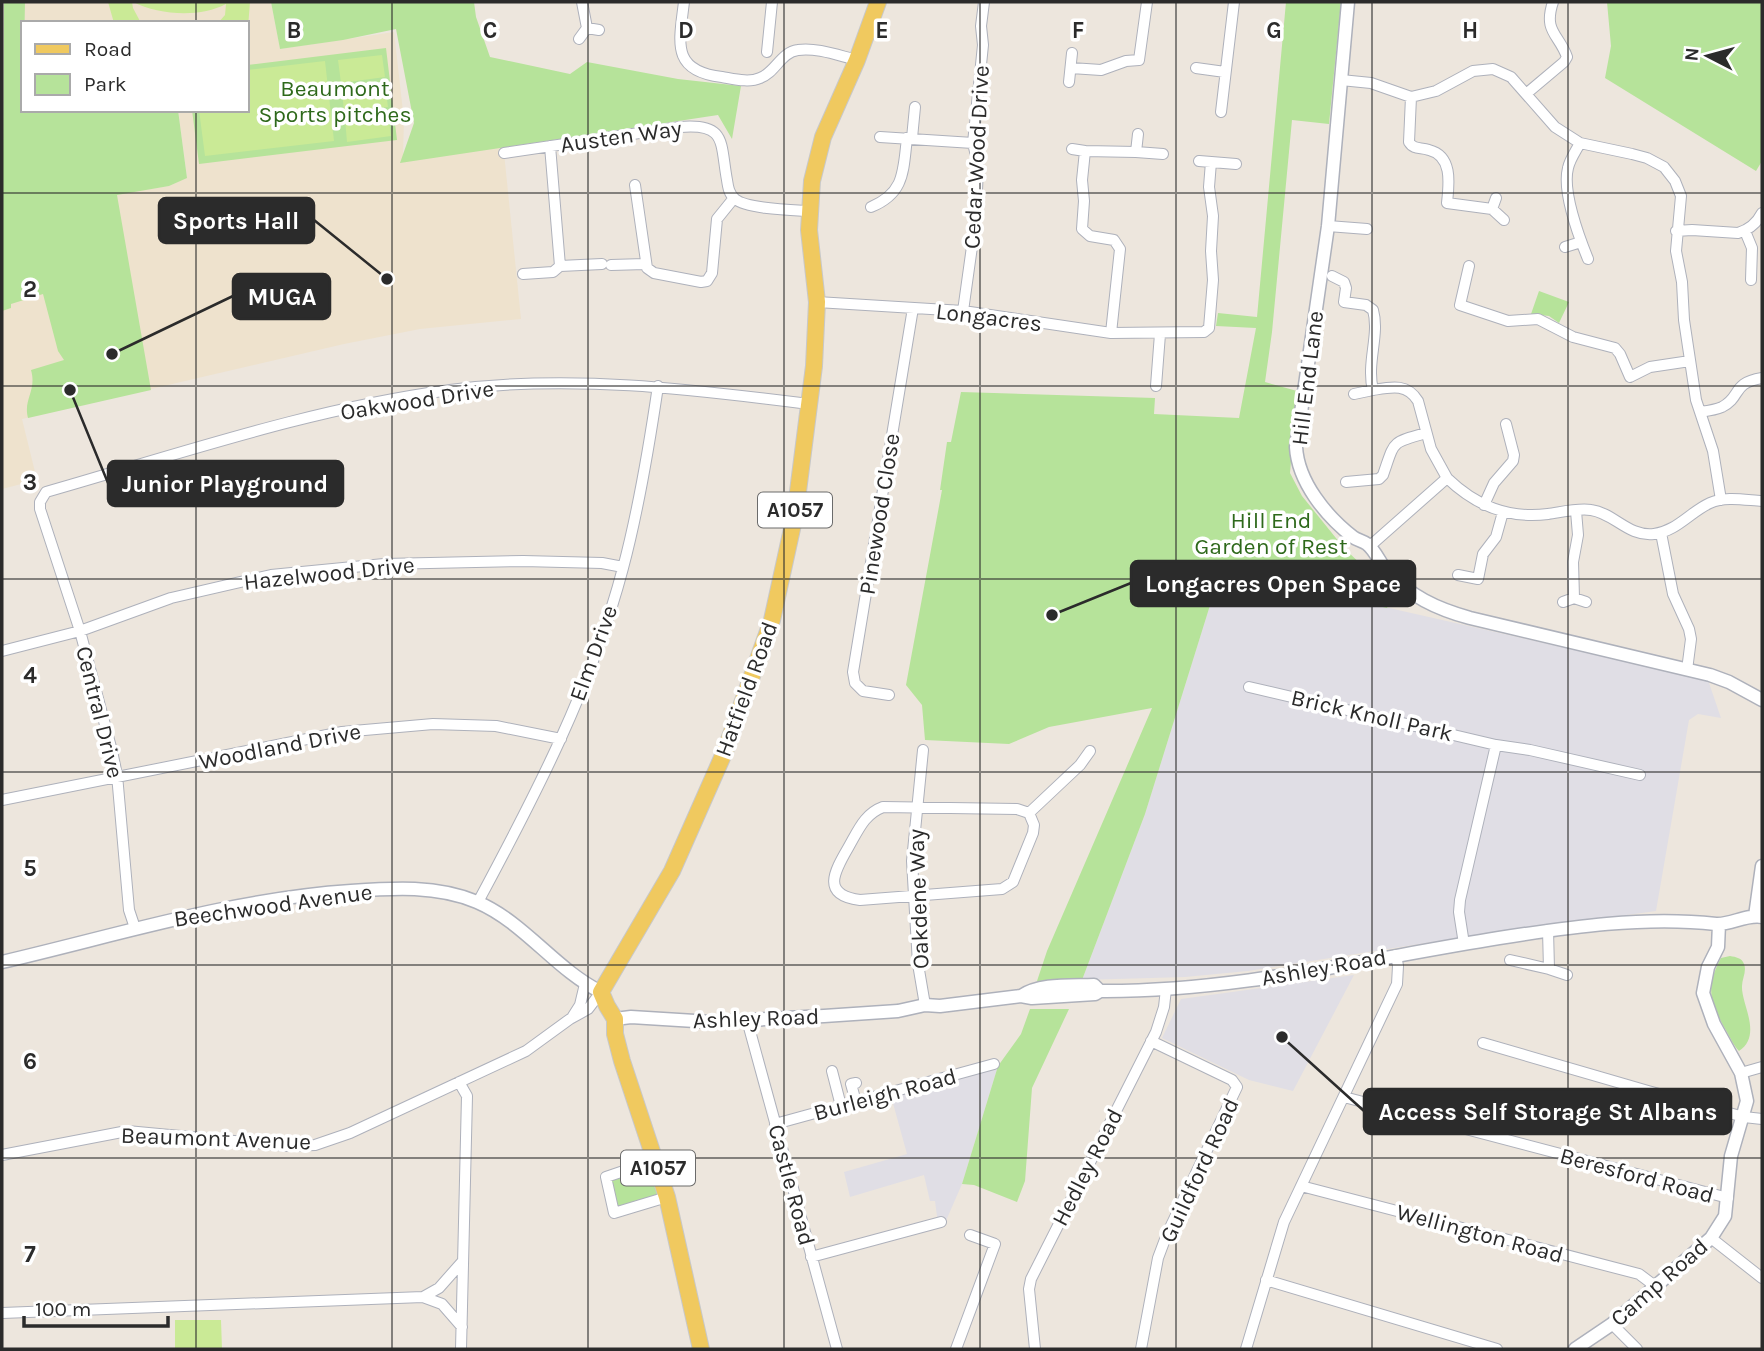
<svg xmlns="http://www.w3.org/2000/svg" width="1764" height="1351" viewBox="0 0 1764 1351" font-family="Karla,sans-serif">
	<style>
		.industrial { fill: #e0dee5 }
		.education { fill: #eee2cd }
		.green { fill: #b6e39a }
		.pitch { fill: #caea96 }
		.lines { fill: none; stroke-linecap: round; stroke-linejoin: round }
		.minor-casing { stroke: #aeb1bb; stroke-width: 12 }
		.tertiary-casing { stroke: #aeb1bb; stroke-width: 15 }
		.primary-casing { stroke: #c8c8c8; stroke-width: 18 }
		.minor { stroke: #fff; stroke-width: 10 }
		.tertiary { stroke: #fff; stroke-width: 12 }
		.primary { stroke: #f0c95f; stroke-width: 16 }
		.grid { fill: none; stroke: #2b2b2b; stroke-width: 2; stroke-opacity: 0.55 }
		.labels { text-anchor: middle; stroke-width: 7; stroke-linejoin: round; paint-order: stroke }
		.shield { fill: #fff; stroke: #6b6b6b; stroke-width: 2 }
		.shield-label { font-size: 21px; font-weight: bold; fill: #2b2b2b }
		.park-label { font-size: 23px; fill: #2e691b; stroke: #fff }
		.street-label { font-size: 23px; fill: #2b2b2b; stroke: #fff }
		.grid-label { font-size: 23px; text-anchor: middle; font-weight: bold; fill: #2b2b2b; stroke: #fff; stroke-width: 7; stroke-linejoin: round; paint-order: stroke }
		.leader { fill: none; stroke: #2b2b2b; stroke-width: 2.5 }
		.callout-dot { fill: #2b2b2b; stroke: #fff; stroke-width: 2.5 }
		.callout { fill: #2b2b2b; stroke: #2b2b2b; stroke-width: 2.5 }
		.callout-label { font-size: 24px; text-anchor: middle; font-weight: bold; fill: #fff }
	</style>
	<rect width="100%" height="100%" fill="#ede6dd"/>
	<!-- industrial -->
	<path class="industrial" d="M 1221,570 L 1708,680 L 1721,718 L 1698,714 L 1689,720 L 1656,911 L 1451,939 L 1248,971 L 1185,977 L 1082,980 L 1145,814 Z
		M 1354,975 L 1293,1091 L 1249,1080 L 1162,1038 L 1181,999 Z
		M 998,1066 L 962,1184 L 945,1223 L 938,1224 L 935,1201 L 930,1201 L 924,1175 L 850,1197 L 844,1172 L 907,1154 L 891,1096 Z"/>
	<!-- education -->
	<path class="education" d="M 25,2 L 271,2 L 280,49 L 394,32 L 404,120 L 403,155 L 503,143 L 521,319 L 420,329 L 344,344 L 22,419 L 37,480 L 2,489 L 2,225 L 117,194 L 169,186 L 187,177 L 178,110 L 247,110 L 247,23 L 24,23 Z"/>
	<!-- green -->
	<path class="green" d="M 4,2 L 25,2 L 23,110 L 178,110 L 187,178 L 169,186 L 117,195 L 151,390 L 28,418 C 23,399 37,391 31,370 L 64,360 L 58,351 L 43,294 L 11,304 L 11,308 L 2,311 Z
		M 271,2 L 474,2 L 476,17 L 490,57 L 570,74 L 587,62 L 678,79 L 741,86 L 732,139 L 718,115 L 400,163 L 414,123 L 396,29 L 343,40 L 280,49 Z
		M 1286,2 L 1341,2 L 1329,124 L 1292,120 L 1272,332 L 1265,382 L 1297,391 L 1290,473 L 1302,496 L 1344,548 L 1392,594 L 1387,608 L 1221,570 L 1145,814 L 1082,980 L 1037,981 L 1047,951 L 1152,708 L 1049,727 L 1009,744 L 925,740 L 922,705 L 906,685 L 942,490 L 940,490 L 947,442 L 951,442 L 961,392 L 1155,398 L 1154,414 L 1239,418 L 1256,328 L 1216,326 L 1218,313 L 1257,317 Z
		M 1607,2 L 1762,2 L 1762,161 L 1756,171 L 1605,78 L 1611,46 Z
		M 386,48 L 397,140 L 199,164 L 192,110 L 247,110 L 247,65 Z
		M 1539,291 L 1569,302 L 1559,323 L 1549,316 L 1531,314 Z
		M 1730,956 C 1736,957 1742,958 1744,964 C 1747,971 1742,979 1742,986 C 1741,1004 1763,1035 1739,1051 C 1733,1045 1729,1035 1724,1027 C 1709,1000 1706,986 1721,958 Z
		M 1030,1009 L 1069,1009 L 1032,1088 L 1025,1181 L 1017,1202 L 974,1185 L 962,1184 L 998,1066 L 1021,1034 Z
		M 654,1165 L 663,1198 L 615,1212 L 607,1180 Z"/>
	<!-- pitch -->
	<path class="pitch" d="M 108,2 L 132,2 L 133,8 L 141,23 L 114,23 Z
		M 133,2 L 250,2 L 247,40 L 247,23 L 218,23 L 225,15 L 226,4 C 200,18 159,15 133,2 Z
		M 382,55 L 385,77 L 341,83 L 338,60 Z
		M 325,61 L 334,141 L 205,156 L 199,110 L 247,110 L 247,70 Z
		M 385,85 L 388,107 L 344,112 L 342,90 Z
		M 388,114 L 391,136 L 347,142 L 345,119 Z
		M 175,1320 L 221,1320 L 222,1349 L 175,1349 Z"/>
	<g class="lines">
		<!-- minor casing -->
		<g class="minor-casing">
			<path id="minor" d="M 684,2 C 679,43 671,71 722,77 C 734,79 749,83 760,78 C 775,73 781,52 798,50 C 816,47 840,56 857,60
				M 587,28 L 599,30
				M 579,39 L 587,28 L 582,2
				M 767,52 L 772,2
				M 1071,68 L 1101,70 L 1126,61 L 1139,60 L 1147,2
				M 1196,68 L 1225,72
				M 1341,80 L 1371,83 L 1411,97 L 1436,91 L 1473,71 L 1493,69 L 1511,77 L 1555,127 L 1580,143 L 1632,154 L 1647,158 L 1664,167 L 1675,181 L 1681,196 L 1676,251 L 1682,282 L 1684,320 L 1696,400 L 1713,451 L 1721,500
				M 1069,82 L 1072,53
				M 1526,94 L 1564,62 L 1567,57 C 1559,34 1543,32 1553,2
				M 1411,97 L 1409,142 C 1414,150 1420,147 1429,150 C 1453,156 1449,184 1447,203 L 1492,209 L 1504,220
				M 1221,112 L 1234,2
				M 880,137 L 973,143
				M 912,138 L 915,107
				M 1580,143 C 1576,151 1570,159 1568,168 C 1562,191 1579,237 1588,259
				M 1072,149 L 1085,151
				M 1136,152 L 1163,154
				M 504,153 L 680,127 C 727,123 720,142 727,180 C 728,187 729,194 735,199 C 747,209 792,210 809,211
				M 1199,161 L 1236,164
				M 635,185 L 647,268 L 654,273 L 701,282 L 707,281 L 712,273 L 717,219 L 734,198
				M 871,207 C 905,193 903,171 907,138
				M 1492,209 L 1496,198
				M 1328,226 L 1367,229
				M 1676,231 L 1692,230 L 1738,233 C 1748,230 1757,223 1762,213
				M 1745,231 L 1752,248 L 1751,280
				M 1565,247 L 1581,242
				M 611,265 L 645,264
				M 560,266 L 602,264
				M 1469,266 L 1460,305 L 1508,321 L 1538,319 L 1573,337 L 1615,348 L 1620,354 L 1630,377 L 1650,367 L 1690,361
				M 523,274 L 553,272 L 560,266 L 550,146
				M 1332,276 L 1344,282 L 1346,288 L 1344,302 L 1366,305 L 1373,310 C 1380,335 1366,363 1373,390 C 1391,387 1407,383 1418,401 L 1431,449 L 1447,478
				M 817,302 L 963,311 L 1111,333 L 1204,332 L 1209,328 L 1213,280 L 1211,251 L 1213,216 L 1209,187 L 1211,162
				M 963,311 L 976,218 L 978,164 L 973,143 L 983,45 L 981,26 L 984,2
				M 1111,333 L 1120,249 L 1114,240 L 1090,236 L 1082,229 L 1084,201 L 1082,180 L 1085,151 L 1136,152 L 1138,134
				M 1156,386 L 1160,334
				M 1354,394 L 1373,390
				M 1700,412 C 1707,411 1715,410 1722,407 C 1742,397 1731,383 1762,378
				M 1346,482 L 1379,479 L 1383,475 C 1395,441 1390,443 1426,433
				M 1484,505 L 1494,483 L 1513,461 L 1514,455 L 1506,424
				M 1661,533 L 1673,594 L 1689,629 L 1691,639 L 1687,670
				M 1370,546 L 1447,478 C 1476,506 1508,519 1548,514 C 1562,512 1578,508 1591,510 C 1614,513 1628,537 1654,534 C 1677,531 1690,512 1710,503 C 1725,496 1745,500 1762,501
				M 1458,575 L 1478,579 L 1483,554 L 1496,537 L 1503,512
				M 1574,598 L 1573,562 L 1578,535 L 1576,511
				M 1563,602 L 1574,598 L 1586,602
				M 2,651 L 80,631 L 171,598 L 271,575 L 384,564 L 523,561 L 602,563 L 623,567
				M 1249,687 L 1496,745 L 1530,750 L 1640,775
				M 889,695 L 863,691 L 855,683 L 853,672 L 913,308
				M 923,750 L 912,861 L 918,964 L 925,1005
				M 2,800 L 342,732 L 433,724 L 496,726 L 561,739
				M 883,807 L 1017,809 L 1029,813 L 1034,825 L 1033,833 L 1013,882 L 1002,889 L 860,900 C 821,895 834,872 848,848 C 858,831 864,814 883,807 Z
				M 1029,813 L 1080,765 L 1090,751
				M 478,902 C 535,796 592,686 623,568 C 639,508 649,447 658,386
				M 135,928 L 129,910 L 117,775 L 112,751 L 80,631 L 40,509 L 40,502 L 46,492 C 179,454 313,408 450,390 C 570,374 690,389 809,404
				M 1548,930 L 1549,969 L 1567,975
				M 1464,944 L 1459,912 L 1460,900 L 1496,745
				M 1510,960 L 1549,969
				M 573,1016 L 580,1005 L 585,984
				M 747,1020 L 837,1349
				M 1483,1043 L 1648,1091 L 1744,1117 L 1762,1119
				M 832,1071 L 841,1106
				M 1741,1073 L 1762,1067
				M 459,1082 L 467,1096 L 461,1349
				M 1344,1097 L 1728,1198
				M 856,1102 L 851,1084 L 856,1083
				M 775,1124 L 994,1064
				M 2,1155 L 127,1131 L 288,1146 L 315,1145 L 350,1133 L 526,1051 L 570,1019 L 588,1009 L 601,992
				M 656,1160 L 606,1177 L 614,1213 L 667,1197
				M 1301,1186 L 1639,1274 L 1655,1286
				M 1711,1238 L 1762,1278
				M 811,1257 L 941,1222
				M 1266,1280 L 1497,1349
				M 423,1297 L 439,1288 L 462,1262
				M 2,1313 L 423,1297 L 442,1304 L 462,1327
				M 1612,1324 L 1637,1349
				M 956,1349 L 995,1244 L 970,1235
				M 1035,1349 L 1029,1289 L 1031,1279 L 1156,1032 L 1164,1007 L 1166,989
				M 1141,1349 L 1158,1258 L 1167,1234 L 1237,1087 L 1232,1080 L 1151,1041
				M 1246,1349 L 1284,1222 L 1397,984 L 1398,966 L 1396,955"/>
		</g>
		<!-- tertiary casing -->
		<g class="tertiary-casing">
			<path id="tertiary" d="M 1348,2 L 1328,226 L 1296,447 C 1298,482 1326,516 1353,537 C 1357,540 1363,541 1367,544 C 1375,550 1380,563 1386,570 C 1409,596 1437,609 1470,618 L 1710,675 L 1729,682 L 1762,700
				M 1755,916 L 1762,866
				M 2,962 C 118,935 231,899 351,891 C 393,888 437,885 477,902 C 524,922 556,970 601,992
				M 1021,996 C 1041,983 1070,986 1094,985 L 1100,991
				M 615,1019 L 631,1017 L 711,1022 L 824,1016 L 898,1011 L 925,1005 L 940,1006 L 1021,996 L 1032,998 L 1095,994 L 1100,991 C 1234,992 1367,959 1499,938 C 1570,927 1644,916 1716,924 C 1731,925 1746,914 1762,917
				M 1575,1349 L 1612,1324 L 1711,1238 L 1725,1216 L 1731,1156 L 1747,1101 L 1741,1073 L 1714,1024 L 1703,993 L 1708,967 L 1718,947 L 1719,924"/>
		</g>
		<!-- primary casing -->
		<g class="primary-casing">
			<path id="primary" d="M 701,1349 L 667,1197 L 622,1061 L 615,1034 L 615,1019 L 607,1006 L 601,992 L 672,871 L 725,751 L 772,620 L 795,515 L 814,366 L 817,302 L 809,230 L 812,181 L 823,137 L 857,60 L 878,2"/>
		</g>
		<!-- minor -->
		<use href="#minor" class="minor"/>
		<!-- tertiary -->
		<use href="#tertiary" class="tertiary"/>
		<!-- primary -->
		<use href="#primary" class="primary"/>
	</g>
	<!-- grid -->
	<path class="grid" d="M 196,2 L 196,23M 392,2 L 392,1349M 588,2 L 588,1349M 784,2 L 784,1349M 980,2 L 980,1349M 1176,2 L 1176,1349M 1372,2 L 1372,1349M 1568,2 L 1568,1349M 196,110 L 196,1349M 2,193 L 1762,193M 2,386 L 1762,386M 2,579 L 1762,579M 2,772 L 1762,772M 2,965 L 1762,965M 2,1158 L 1762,1158"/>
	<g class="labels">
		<!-- shield labels -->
		<g class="shield">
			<rect x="758" y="492.5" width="74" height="35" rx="5"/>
			<rect x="621" y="1150.5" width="74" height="35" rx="5"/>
		</g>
		<g class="shield-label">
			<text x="795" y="517">A1057</text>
			<text x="658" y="1175">A1057</text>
		</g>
		<!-- park labels -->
		<g class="park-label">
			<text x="335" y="96">Beaumont<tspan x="335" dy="26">Sports pitches</tspan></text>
			<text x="1271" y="528">Hill End<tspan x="1271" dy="26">Garden of Rest</tspan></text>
		</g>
		<!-- street labels -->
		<g class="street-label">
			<text transform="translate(621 136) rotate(-8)" y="8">Austen Way</text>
			<text transform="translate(976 157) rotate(-87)" y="8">Cedar Wood Drive</text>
			<text transform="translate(989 317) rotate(7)" y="8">Longacres</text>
			<text transform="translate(1307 378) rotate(-83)" y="8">Hill End Lane</text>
			<text transform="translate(417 400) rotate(-9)" y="8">Oakwood Drive</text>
			<text transform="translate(879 514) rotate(-81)" y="8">Pinewood Close</text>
			<text transform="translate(329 573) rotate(-6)" y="8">Hazelwood Drive</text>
			<text transform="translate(593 653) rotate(-70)" y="8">Elm Drive</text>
			<text transform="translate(746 689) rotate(-70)" y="8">Hatfield Road</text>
			<text transform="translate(100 712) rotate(76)" y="8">Central Drive</text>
			<text transform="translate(1372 715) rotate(13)" y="8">Brick Knoll Park</text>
			<text transform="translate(280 746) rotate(-11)" y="8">Woodland Drive</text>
			<text transform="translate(918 899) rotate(-92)" y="8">Oakdene Way</text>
			<text transform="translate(273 905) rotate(-8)" y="8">Beechwood Avenue</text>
			<text transform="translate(1324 967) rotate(-10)" y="8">Ashley Road</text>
			<text transform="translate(756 1018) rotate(-2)" y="8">Ashley Road</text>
			<text transform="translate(885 1094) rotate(-15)" y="8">Burleigh Road</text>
			<text transform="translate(216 1138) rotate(2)" y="8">Beaumont Avenue</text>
			<text transform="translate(1087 1167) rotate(-63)" y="8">Hedley Road</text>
			<text transform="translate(1199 1170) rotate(-65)" y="8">Guildford Road</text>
			<text transform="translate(1637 1175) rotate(15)" y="8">Beresford Road</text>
			<text transform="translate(792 1185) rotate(75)" y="8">Castle Road</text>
			<text transform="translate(1480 1233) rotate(15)" y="8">Wellington Road</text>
			<text transform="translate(1659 1282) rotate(-41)" y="8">Camp Road</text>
		</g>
	</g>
	<g class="grid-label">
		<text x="294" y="38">B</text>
		<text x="490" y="38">C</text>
		<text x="686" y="38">D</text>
		<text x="882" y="38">E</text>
		<text x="1078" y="38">F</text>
		<text x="1274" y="38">G</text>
		<text x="1470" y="38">H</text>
		<text x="30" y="297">2</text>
		<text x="30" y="490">3</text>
		<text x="30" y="683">4</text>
		<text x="30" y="876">5</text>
		<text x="30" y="1069">6</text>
		<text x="30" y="1262">7</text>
	</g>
	<!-- callouts -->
	<path class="leader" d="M387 279L314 220M112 354L233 296M70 390L108 483M1052 615L1131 583M1282 1037L1364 1111"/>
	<g class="callout-dot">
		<circle cx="387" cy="279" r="7"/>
		<circle cx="112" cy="354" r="7"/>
		<circle cx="70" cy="390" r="7"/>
		<circle cx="1052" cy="615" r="7"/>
		<circle cx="1282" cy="1037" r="7"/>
	</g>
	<g class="callout">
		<rect x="159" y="198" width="155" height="45" rx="7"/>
		<rect x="233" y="274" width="97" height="45" rx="7"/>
		<rect x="108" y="461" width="235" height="45" rx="7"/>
		<rect x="1131" y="561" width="284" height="45" rx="7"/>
		<rect x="1364" y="1089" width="367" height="45" rx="7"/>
	</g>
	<g class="callout-label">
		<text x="236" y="229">Sports Hall</text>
		<text x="282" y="305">MUGA</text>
		<text x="225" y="492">Junior Playground</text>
		<text x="1273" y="592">Longacres Open Space</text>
		<text x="1548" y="1120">Access Self Storage St Albans</text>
	</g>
	<!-- border -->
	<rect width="1764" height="1351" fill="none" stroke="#2b2b2b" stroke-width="7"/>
	<!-- legend -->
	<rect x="21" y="21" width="228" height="91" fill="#ffffff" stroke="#aaaaaa" stroke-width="2"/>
	<rect x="35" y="44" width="35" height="10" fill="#f0c95f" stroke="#aaaaaa" stroke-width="2"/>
	<text x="84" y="56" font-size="21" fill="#2b2b2b">Road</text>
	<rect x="35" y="74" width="35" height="21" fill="#b6e39a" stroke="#aaaaaa" stroke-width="2"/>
	<text x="84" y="91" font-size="21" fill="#2b2b2b">Park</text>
	<!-- north arrow -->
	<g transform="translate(1708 56) rotate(276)" stroke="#ffffff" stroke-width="5" paint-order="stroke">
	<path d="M0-5L12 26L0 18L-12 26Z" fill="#2b2b2b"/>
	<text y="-10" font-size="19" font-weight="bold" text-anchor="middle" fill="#2b2b2b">N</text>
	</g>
	<!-- scale -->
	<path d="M24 1316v10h144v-10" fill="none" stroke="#2b2b2b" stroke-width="3.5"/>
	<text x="35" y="1316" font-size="21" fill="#2b2b2b" stroke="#ffffff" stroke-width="5" paint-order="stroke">100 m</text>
</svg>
